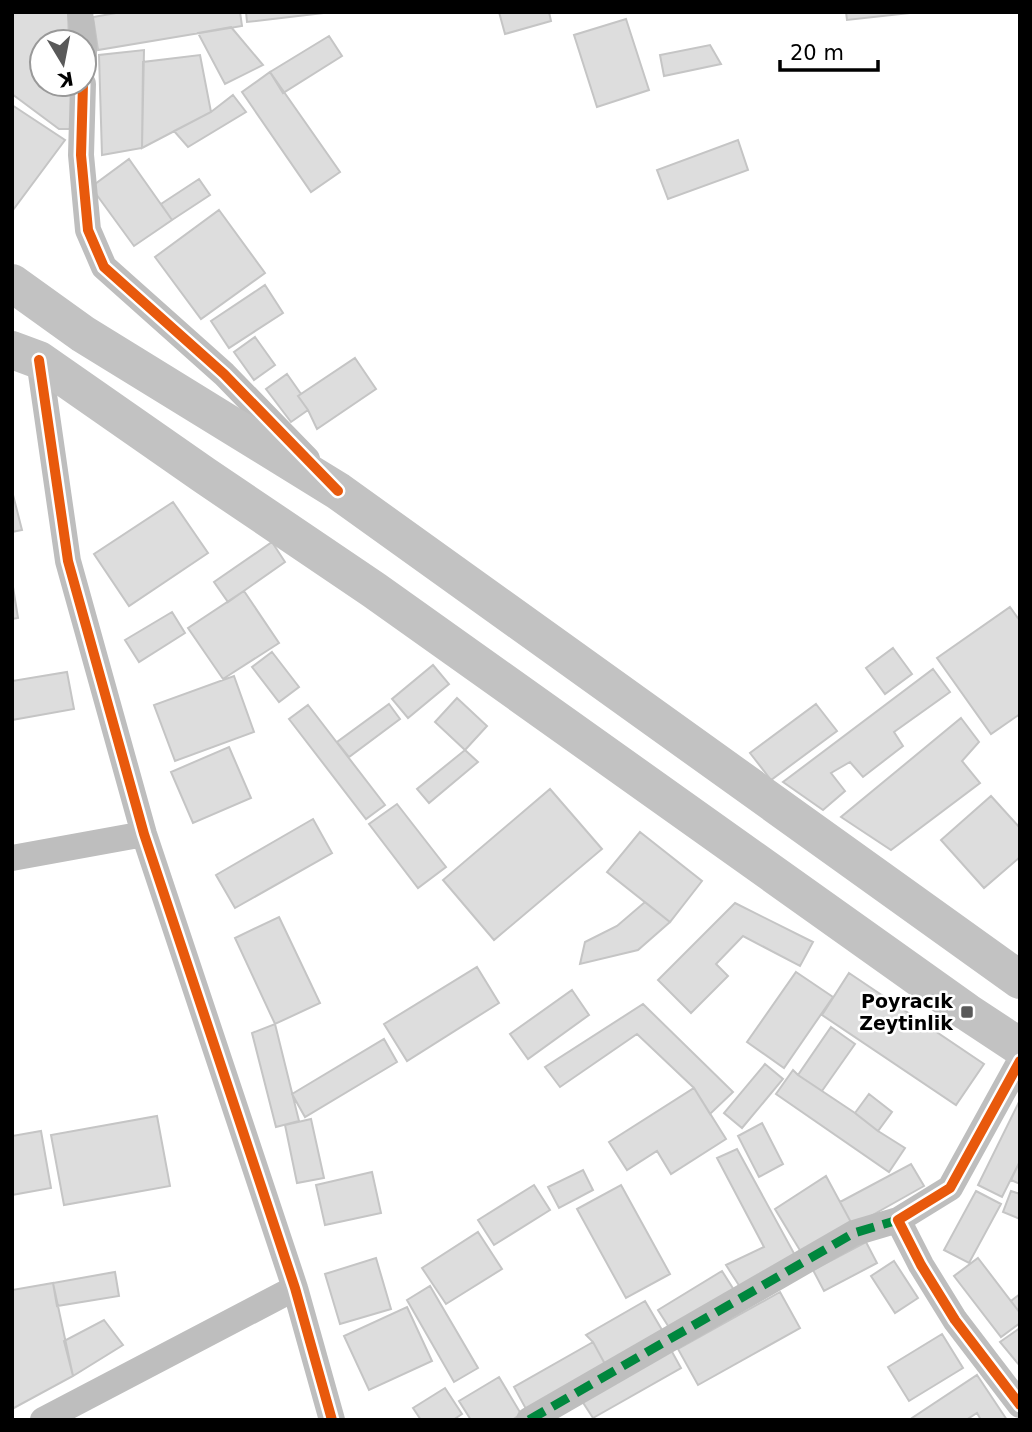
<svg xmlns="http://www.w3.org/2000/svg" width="1032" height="1432" viewBox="0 0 1032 1432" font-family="'DejaVu Sans',sans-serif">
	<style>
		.building { fill: #ddd; stroke: #c5c5c5; stroke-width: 2 }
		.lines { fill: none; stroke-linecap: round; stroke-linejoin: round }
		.street { stroke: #bebebe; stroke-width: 26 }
		.secondary { stroke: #c2c2c2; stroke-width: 38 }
		.quiet { stroke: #00873e; stroke-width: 9; stroke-dasharray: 18 9; stroke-linecap: butt }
		.cycleway-casing { stroke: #fff; stroke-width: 15 }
		.cycleway { stroke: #e8590c; stroke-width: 10 }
		.poi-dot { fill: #595959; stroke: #fff; stroke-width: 2.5 }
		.labels { text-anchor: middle; stroke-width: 5; stroke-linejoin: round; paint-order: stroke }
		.poi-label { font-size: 19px; font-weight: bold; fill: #000; stroke: #fff; text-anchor: end }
	</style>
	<rect width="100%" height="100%" fill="#fff"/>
	<!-- building -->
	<path class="building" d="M 12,12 L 68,12 L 69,42 L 42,42 L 42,84 L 71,84 L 73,129 L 59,129 L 12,94 Z
		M 122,12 L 240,12 L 242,26 L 98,50 L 93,17 Z
		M 246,12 L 332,12 L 247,22 Z
		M 499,12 L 549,12 L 551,21 L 505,34 Z
		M 846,12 L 919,12 L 847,20 Z
		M 626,19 L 649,90 L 597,107 L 574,35 Z
		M 231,27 L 263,65 L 225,84 L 198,33 Z
		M 329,36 L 342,56 L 283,93 L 270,72 Z
		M 710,45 L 721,64 L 664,76 L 660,55 Z
		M 144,50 L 142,148 L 102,155 L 99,55 Z
		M 200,55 L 211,112 L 142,148 L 143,62 Z
		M 270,72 L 340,172 L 311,192 L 242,92 Z
		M 233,95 L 246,112 L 188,147 L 174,131 L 211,112 Z
		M 12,105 L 65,140 L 13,210 L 12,210 Z
		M 738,140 L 748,170 L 668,199 L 657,170 Z
		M 129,159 L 172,220 L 134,246 L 91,187 Z
		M 199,179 L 210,195 L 172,220 L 161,204 Z
		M 219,210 L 265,273 L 201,319 L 155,257 Z
		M 265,285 L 283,313 L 229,348 L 211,321 Z
		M 255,337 L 275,365 L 254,380 L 234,352 Z
		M 355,358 L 376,389 L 317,429 L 308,410 L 298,396 Z
		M 287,374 L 301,394 L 298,396 L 308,410 L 291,422 L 266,389 Z
		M 12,491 L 22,530 L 12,532 Z
		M 173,502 L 208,553 L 129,606 L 94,554 Z
		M 272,542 L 285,562 L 228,602 L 214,582 Z
		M 12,581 L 18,618 L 12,619 Z
		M 244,591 L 279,643 L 223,679 L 188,628 Z
		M 1010,607 L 1020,621 L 1020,714 L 991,734 L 937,658 Z
		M 172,612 L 185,633 L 139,662 L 125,640 Z
		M 893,648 L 912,674 L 885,694 L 866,668 Z
		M 272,652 L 299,687 L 279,702 L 252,667 Z
		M 433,665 L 449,684 L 408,718 L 392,699 Z
		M 933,669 L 950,692 L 894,732 L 903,746 L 863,777 L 850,762 L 831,773 L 845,791 L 823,810 L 783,782 Z
		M 67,672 L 74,709 L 12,720 L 12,681 Z
		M 234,676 L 254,732 L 175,761 L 154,705 Z
		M 457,698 L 487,726 L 465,750 L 435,722 Z
		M 389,704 L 400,719 L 349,757 L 337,742 Z
		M 816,704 L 837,731 L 771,780 L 750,753 Z
		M 308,705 L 385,805 L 366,819 L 289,719 Z
		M 961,718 L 979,742 L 962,761 L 980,783 L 891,850 L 841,817 Z
		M 229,747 L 251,798 L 193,823 L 171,772 Z
		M 465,750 L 478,762 L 429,803 L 417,789 Z
		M 550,789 L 602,849 L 494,940 L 443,880 Z
		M 991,796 L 1020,828 L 1020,857 L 984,888 L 941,840 Z
		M 397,804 L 446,867 L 418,888 L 369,824 Z
		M 313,819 L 332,853 L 235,908 L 216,875 Z
		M 640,832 L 702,881 L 670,922 L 607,872 Z
		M 645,902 L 670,922 L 638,950 L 580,964 L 585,942 L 617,926 Z
		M 735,903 L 813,942 L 800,966 L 743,936 L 716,964 L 728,976 L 691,1013 L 658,980 Z
		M 279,917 L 320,1003 L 275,1024 L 235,938 Z
		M 477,967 L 499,1003 L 407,1061 L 384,1024 Z
		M 796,972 L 833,997 L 784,1068 L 747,1042 Z
		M 849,973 L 984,1064 L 956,1105 L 822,1015 Z
		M 572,990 L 589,1015 L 528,1059 L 510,1034 Z
		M 643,1004 L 733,1092 L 710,1114 L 694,1088 L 637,1034 L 560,1087 L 545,1067 Z
		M 275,1024 L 299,1121 L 276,1127 L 252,1033 Z
		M 831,1027 L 855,1044 L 822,1091 L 798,1075 Z
		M 384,1039 L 397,1062 L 305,1117 L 292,1094 Z
		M 765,1064 L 783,1079 L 742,1128 L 724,1113 Z
		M 793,1070 L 798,1075 L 855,1113 L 878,1131 L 905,1148 L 889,1172 L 776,1094 Z
		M 694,1088 L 726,1139 L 671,1174 L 657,1151 L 627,1170 L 609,1142 Z
		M 869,1094 L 892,1112 L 878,1131 L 855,1113 Z
		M 1020,1100 L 1020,1161 L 1002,1197 L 978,1185 Z
		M 157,1116 L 170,1186 L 64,1205 L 51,1135 Z
		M 311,1119 L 324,1178 L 297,1183 L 285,1125 Z
		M 762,1123 L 783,1164 L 759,1177 L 738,1136 Z
		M 41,1131 L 51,1188 L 12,1195 L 12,1136 Z
		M 737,1149 L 796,1257 L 740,1287 L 726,1265 L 764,1247 L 717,1158 Z
		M 1020,1161 L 1020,1184 L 1011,1180 Z
		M 911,1164 L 924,1186 L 853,1226 L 840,1202 Z
		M 583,1170 L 593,1190 L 559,1208 L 548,1187 Z
		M 372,1172 L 381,1213 L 325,1225 L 316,1185 Z
		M 826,1176 L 853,1226 L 801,1252 L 775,1209 Z
		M 534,1185 L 550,1210 L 494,1245 L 478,1220 Z
		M 621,1185 L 670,1274 L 626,1298 L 577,1209 Z
		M 976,1191 L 1001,1204 L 969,1263 L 944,1250 Z
		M 1011,1191 L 1020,1194 L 1020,1219 L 1003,1212 Z
		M 478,1232 L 502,1269 L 446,1304 L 422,1268 Z
		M 866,1242 L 877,1263 L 824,1291 L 813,1270 Z
		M 376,1258 L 391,1309 L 340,1324 L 325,1274 Z
		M 978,1258 L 1020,1313 L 1020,1323 L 1001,1337 L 954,1276 Z
		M 894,1261 L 918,1298 L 895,1313 L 871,1276 Z
		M 722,1271 L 734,1290 L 670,1329 L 658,1310 Z
		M 115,1272 L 119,1296 L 57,1306 L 53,1283 Z
		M 53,1283 L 73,1376 L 12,1409 L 12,1290 Z
		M 430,1286 L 478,1368 L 454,1382 L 407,1300 Z
		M 780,1292 L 800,1328 L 698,1385 L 678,1349 Z
		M 1020,1294 L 1020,1313 L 1011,1301 Z
		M 645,1301 L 662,1330 L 605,1364 L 593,1342 L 586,1335 Z
		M 407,1307 L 432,1361 L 369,1390 L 344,1336 Z
		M 104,1320 L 123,1345 L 73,1376 L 64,1341 Z
		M 1020,1328 L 1020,1366 L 1000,1342 Z
		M 942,1334 L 963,1368 L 909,1401 L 888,1367 Z
		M 593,1342 L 605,1364 L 526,1409 L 514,1387 Z
		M 671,1350 L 681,1368 L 593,1418 L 582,1401 Z
		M 977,1375 L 1007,1420 L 981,1420 L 977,1413 L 966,1420 L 909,1420 Z
		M 499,1377 L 521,1414 L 512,1420 L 471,1420 L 459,1401 Z
		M 445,1388 L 462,1414 L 453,1420 L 421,1420 L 413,1408 Z"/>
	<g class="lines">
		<!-- street -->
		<path class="street" d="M 80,12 L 84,46 L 84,63
			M 83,84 L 81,155 L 88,230 L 104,267 L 224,374 L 307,459
			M 39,360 L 68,561 L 144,834 L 295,1288 L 332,1420
			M 12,858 L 144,834
			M 1020,1061 L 950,1188 L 898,1220 L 921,1265 L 955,1320 L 1020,1405
			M 43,1420 L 295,1288
			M 529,1420 L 854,1233 L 898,1220"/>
		<!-- secondary -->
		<path class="secondary" d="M 12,283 L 83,334 L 338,491 L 1020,980
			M 12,350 L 39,360 L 204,475 L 374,590 L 967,1012 L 1020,1047"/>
		<!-- quiet -->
		<path class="quiet" d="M 529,1420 L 854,1233 L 898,1220"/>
		<!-- cycleway casing -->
		<g class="cycleway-casing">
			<path id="cycleway" d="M 83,84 L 81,155 L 88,230 L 104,267 L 224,374 L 338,491
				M 39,360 L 68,561 L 144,834 L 295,1288 L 332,1420
				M 1020,1061 L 950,1188 L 898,1220 L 921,1265 L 955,1320 L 1020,1405"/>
		</g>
		<!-- cycleway -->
		<use href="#cycleway" class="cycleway"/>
	</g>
	<!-- markers -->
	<rect class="poi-dot" x="960" y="1005" width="14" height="14" rx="3.5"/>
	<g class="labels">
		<!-- poi labels -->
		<g class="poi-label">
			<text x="953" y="1008">Poyracık<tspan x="953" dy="22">Zeytinlik</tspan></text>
		</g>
	</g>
	<!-- border -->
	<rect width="1032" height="1432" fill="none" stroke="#000000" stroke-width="28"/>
	<!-- north arrow -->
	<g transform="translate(63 63) rotate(170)"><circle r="33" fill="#ffffff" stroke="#999999" stroke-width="2"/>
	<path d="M0-5L12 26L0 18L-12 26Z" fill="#595959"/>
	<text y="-10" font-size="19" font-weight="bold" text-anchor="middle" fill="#000000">K</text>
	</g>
	<!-- scale -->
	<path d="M780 60v10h98v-10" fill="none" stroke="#000000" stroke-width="3.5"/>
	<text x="790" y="60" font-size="21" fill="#000000" stroke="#ffffff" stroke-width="5" paint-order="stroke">20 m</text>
</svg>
